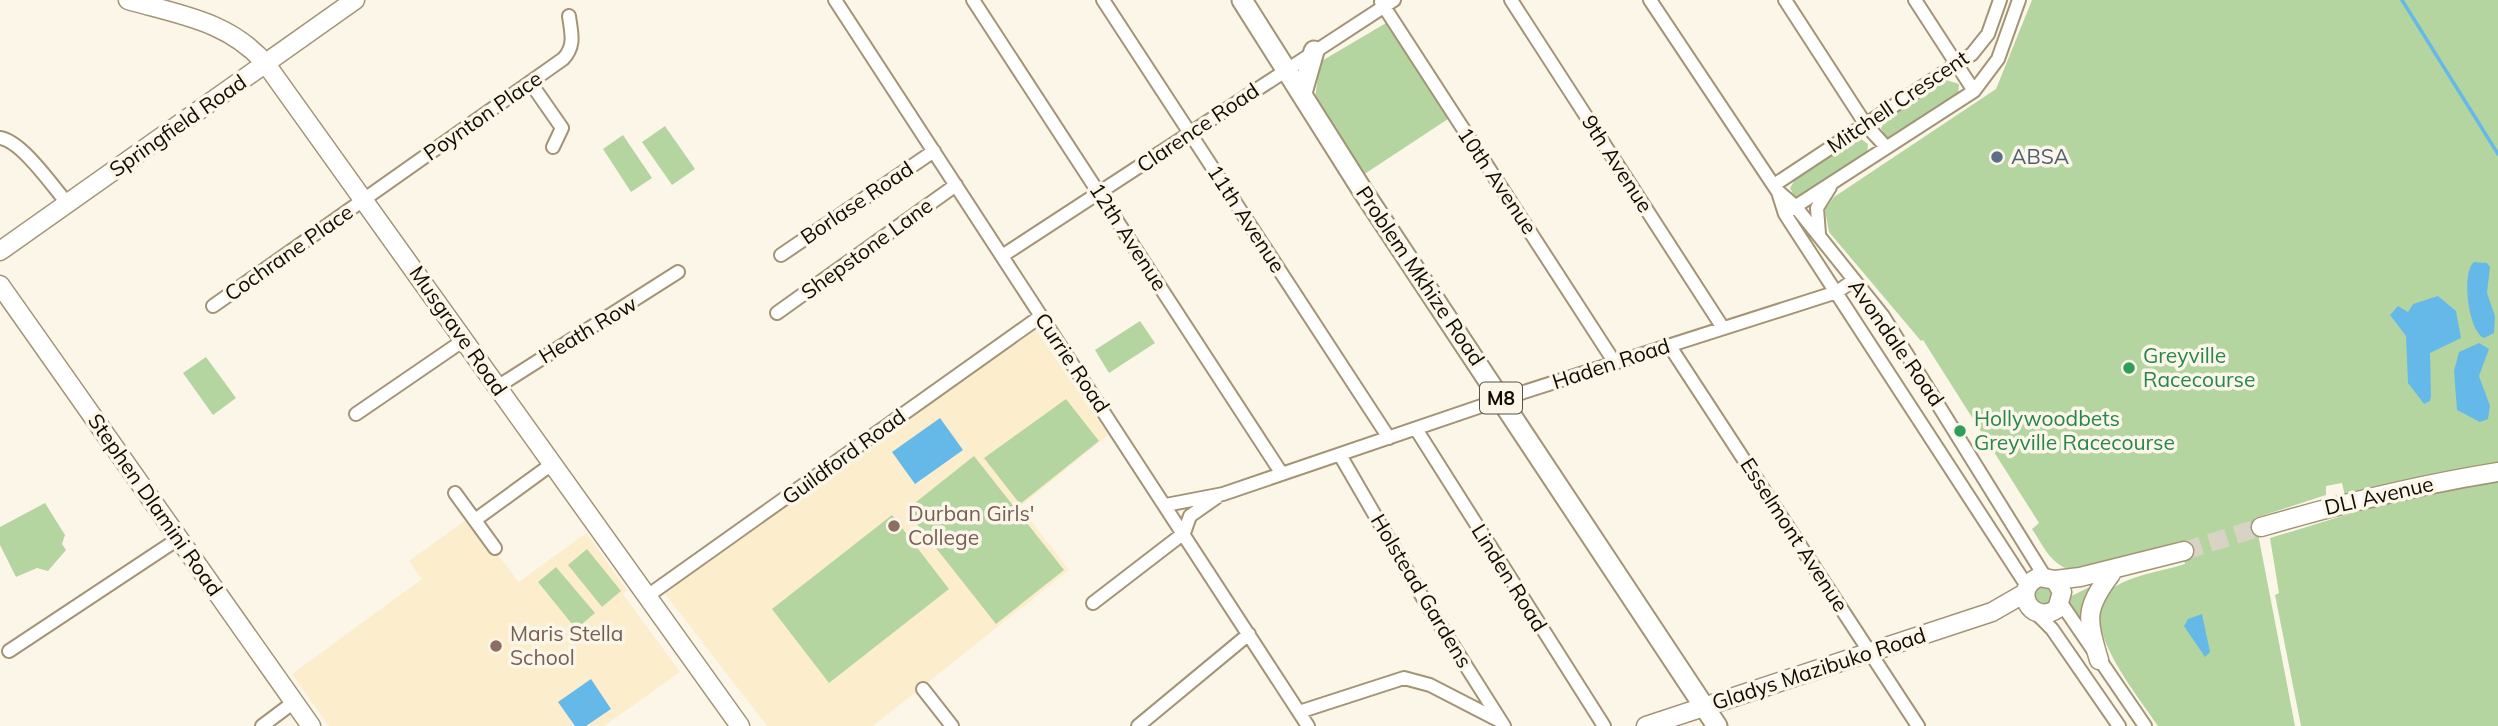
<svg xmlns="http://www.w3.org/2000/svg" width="2498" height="726" viewBox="0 0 2498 726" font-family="Mulish,sans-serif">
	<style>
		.built { fill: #fcedcd }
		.green { fill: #b5d5a0 }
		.water { fill: #65b9e9 }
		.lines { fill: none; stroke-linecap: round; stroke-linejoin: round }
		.stream { stroke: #65b9e9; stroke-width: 3.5 }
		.secondary-tunnel { stroke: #d9d3c6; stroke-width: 18; stroke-dasharray: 18 9; stroke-linecap: butt }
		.street-casing { stroke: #a39476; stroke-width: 16 }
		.secondary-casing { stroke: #a39476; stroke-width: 21 }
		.primary-casing { stroke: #a39476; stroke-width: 23 }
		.street { stroke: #fff; stroke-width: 12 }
		.secondary { stroke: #fff; stroke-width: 18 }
		.primary { stroke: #fff; stroke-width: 19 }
		.service-dot { fill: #5c6f8a; stroke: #fcf6e9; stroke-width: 2.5 }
		.leisure-dot { fill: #2e9e5b; stroke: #fcf6e9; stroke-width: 2.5 }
		.education-dot { fill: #8d6e63; stroke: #fcf6e9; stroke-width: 2.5 }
		.labels { text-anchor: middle; stroke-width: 7; stroke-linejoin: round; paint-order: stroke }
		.shield { fill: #fcf6e9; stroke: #575248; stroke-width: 2 }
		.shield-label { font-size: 19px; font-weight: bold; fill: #100b03 }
		.street-label { font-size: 21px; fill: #100b03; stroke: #fcf6e9 }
		.service-label { font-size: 21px; fill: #4e5e75; stroke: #fcf6e9; text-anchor: start }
		.leisure-label { font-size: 21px; fill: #27864d; stroke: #fcf6e9; text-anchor: start }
		.education-label { font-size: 21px; fill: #785e54; stroke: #fcf6e9; text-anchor: start }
	</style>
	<rect width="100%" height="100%" fill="#fcf6e9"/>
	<!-- built -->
	<path class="built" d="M 1036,330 L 1108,435 L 1020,507 L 1069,570 L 873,726 L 767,726 L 665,594 L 728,545 Z
		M 466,520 L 493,556 L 497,554 L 519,582 L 586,533 L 627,590 L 623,594 L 680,672 L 604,726 L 329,726 L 292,674 L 422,579 L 409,561 Z"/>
	<!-- green -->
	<path class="green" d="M 2032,0 L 2498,0 L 2498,726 L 2301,726 L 2275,595 L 2279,593 L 2270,538 L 2349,514 L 2342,483 L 2326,486 L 2326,495 L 2255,518 L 2295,726 L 2158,726 C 2139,696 2070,616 2113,588 C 2132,575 2163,571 2185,564 L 2180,541 C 2154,547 2086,580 2063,567 C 2048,559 2041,542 2032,529 L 2039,523 L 1923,340 L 1921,341 L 1829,232 L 1825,210 L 1834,197 L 1996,89 Z
		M 1386,23 L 1448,119 L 1363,175 L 1315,98 L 1320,62 Z
		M 1946,80 L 1959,84 L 1958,96 L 1891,138 L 1885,136 L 1881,128 L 1887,118 Z
		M 665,126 L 695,169 L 672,185 L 642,142 Z
		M 623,135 L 652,178 L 631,192 L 603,149 Z
		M 1861,139 L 1868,144 L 1867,155 L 1800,198 L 1794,196 L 1790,188 L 1796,178 L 1855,140 Z
		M 1140,321 L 1155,343 L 1109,373 L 1095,350 Z
		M 206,357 L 236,398 L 213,415 L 183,373 Z
		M 1066,399 L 1099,441 L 1020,504 L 984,458 Z
		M 974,456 L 1064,570 L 996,624 L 906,510 Z
		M 45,503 L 65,535 L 62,544 L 66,550 L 48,571 L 37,568 L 16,577 L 0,545 L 0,527 Z
		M 892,515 L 949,589 L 829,683 L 772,609 Z
		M 587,549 L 621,591 L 602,607 L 568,565 Z
		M 556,567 L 595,613 L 576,629 L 538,582 Z
		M 2098,583 L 2088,637 L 2065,599 Z
		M 2035,586 L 2054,586 L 2057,601 L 2039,609 L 2031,592 Z"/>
	<!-- water -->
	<path class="water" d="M 2474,262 L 2487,263 L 2490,267 L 2487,293 L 2495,316 L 2494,333 L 2484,338 C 2468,331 2461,272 2474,262 Z
		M 2438,296 L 2456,311 L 2461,338 L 2430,353 L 2431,396 L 2430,401 L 2424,404 L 2408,383 L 2406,336 L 2390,315 L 2398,306 L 2408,312 L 2413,304 Z
		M 2479,343 L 2489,349 L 2479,376 L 2490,406 L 2488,419 L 2480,422 L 2457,410 L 2454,371 L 2459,352 Z
		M 940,418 L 963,450 L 915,484 L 892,452 Z
		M 2202,614 L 2210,652 L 2205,657 L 2184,626 L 2188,619 Z
		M 591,679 L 611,709 L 586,726 L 575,726 L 558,702 Z"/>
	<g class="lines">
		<!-- stream -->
		<path class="stream" d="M 2402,0 L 2498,154"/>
		<!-- secondary-tunnel -->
		<path class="secondary-tunnel" d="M 2184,551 L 2261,527"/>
		<!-- street casing -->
		<g class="street-casing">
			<path id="street" d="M 835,0 L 1308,726
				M 973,0 L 1282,474
				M 1103,0 L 1389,438
				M 1511,0 L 1723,328
				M 1650,0 L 1778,192 L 1785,214 L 2027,586
				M 1785,0 L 1866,125 L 1886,147
				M 1915,0 L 1974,91
				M 1381,2 L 1615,363
				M 530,82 L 562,128 L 553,147
				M 0,138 C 22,141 53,187 68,204
				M 1774,185 L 1972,54 L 1988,34 L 2000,0
				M 1779,192 L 1795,206 L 1883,316 L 2045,577
				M 1790,210 L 1974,91 L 1998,59 L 2019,0
				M 1819,234 L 1817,208 L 1830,187
				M 781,255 L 934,151
				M 1002,256 L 1394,0
				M 213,306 L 563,59 C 576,46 571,32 569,16
				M 777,313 L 956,185
				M 1669,345 L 1918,726
				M 497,387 L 678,272
				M 356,414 L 464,340
				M 1416,429 L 1604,726
				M 1340,455 L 1423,598 L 1504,726
				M 455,493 L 495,548
				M 1166,505 L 1223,494 L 1502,399 L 1837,292 L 1854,280
				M 475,520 L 552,464
				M 646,597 L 1041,316
				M 1093,603 L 1184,533 L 1190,516 L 1217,497
				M 2061,603 L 2145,726
				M 2036,613 L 2052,629 L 2119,726
				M 9,651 L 178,539
				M 923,689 L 952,726
				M 1299,712 L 1404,678 L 1430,685 L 1500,721
				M 262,726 L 294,702
				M 1138,726 L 1249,634"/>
		</g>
		<!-- secondary casing -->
		<g class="secondary-casing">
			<path id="secondary" d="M 128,0 C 180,15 229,21 266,64 L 740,726
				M 0,251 L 355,0
				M 0,285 L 311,726
				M 2261,527 C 2340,504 2417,485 2498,472
				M 2055,580 L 2062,592 L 2057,609 C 2031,626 2011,589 2039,577 L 2055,580 L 2080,577 L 2184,551
				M 2099,660 C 2087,619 2084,609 2111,574
				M 1646,726 L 1992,612 L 2025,593"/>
		</g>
		<!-- primary casing -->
		<g class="primary-casing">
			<path id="primary" d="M 1242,0 L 1364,193 L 1717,726
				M 1302,93 L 1314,51"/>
		</g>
		<!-- street -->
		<use href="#street" class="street"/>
		<!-- secondary -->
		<use href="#secondary" class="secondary"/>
		<!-- primary -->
		<use href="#primary" class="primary"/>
	</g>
	<!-- markers -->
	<circle class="service-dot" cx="1997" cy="157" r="7"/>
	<g class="leisure-dot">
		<circle cx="2129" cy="368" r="7"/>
		<circle cx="1960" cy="431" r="7"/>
	</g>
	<g class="education-dot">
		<circle cx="894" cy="526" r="7"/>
		<circle cx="496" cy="646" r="7"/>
	</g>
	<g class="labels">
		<!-- shield labels -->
		<rect class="shield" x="1480" y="382.5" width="42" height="31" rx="5"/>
		<g class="shield-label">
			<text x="1501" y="405">M8</text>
		</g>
		<!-- street labels -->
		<g class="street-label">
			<text transform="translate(1898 102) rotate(-34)" y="7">Mitchell Crescent</text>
			<text transform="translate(483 116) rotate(-35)" y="7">Poynton Place</text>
			<text transform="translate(178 126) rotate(-35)" y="7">Springfield Road</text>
			<text transform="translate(1198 128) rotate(-34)" y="7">Clarence Road</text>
			<text transform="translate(1617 164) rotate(57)" y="7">9th Avenue</text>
			<text transform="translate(1497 181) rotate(56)" y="7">10th Avenue</text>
			<text transform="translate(857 203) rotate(-34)" y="7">Borlase Road</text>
			<text transform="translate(1246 219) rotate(57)" y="7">11th Avenue</text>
			<text transform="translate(1128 237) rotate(57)" y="7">12th Avenue</text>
			<text transform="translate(867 249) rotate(-36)" y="7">Shepstone Lane</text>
			<text transform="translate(289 253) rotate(-35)" y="7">Cochrane Place</text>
			<text transform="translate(1420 276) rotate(56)" y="7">Problem Mkhize Road</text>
			<text transform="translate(588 330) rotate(-31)" y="7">Heath Row</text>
			<text transform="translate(458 331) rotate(55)" y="7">Musgrave Road</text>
			<text transform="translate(1896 343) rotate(55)" y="7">Avondale Road</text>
			<text transform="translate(1072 363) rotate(56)" y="7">Currie Road</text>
			<text transform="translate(1611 364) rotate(-18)" y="7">Haden Road</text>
			<text transform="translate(844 457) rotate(-36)" y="7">Guildford Road</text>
			<text transform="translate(2379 496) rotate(-13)" y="7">DLI Avenue</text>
			<text transform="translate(155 505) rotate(55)" y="7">Stephen Dlamini Road</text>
			<text transform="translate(1794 535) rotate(57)" y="7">Esselmont Avenue</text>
			<text transform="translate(1509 578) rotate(58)" y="7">Linden Road</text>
			<text transform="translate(1421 591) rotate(59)" y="7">Holstead Gardens</text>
			<text transform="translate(1819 669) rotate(-18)" y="7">Gladys Mazibuko Road</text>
		</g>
		<!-- service labels -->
		<g class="service-label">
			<text x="2011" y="164">ABSA</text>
		</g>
		<!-- leisure labels -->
		<g class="leisure-label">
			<text x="2143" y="363">Greyville<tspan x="2143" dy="24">Racecourse</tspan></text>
			<text x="1974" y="426">Hollywoodbets<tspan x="1974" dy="24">Greyville Racecourse</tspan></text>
		</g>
		<!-- education labels -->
		<g class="education-label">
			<text x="908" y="521">Durban Girls'<tspan x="908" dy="24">College</tspan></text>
			<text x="510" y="641">Maris Stella<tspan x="510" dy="24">School</tspan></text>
		</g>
	</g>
</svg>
